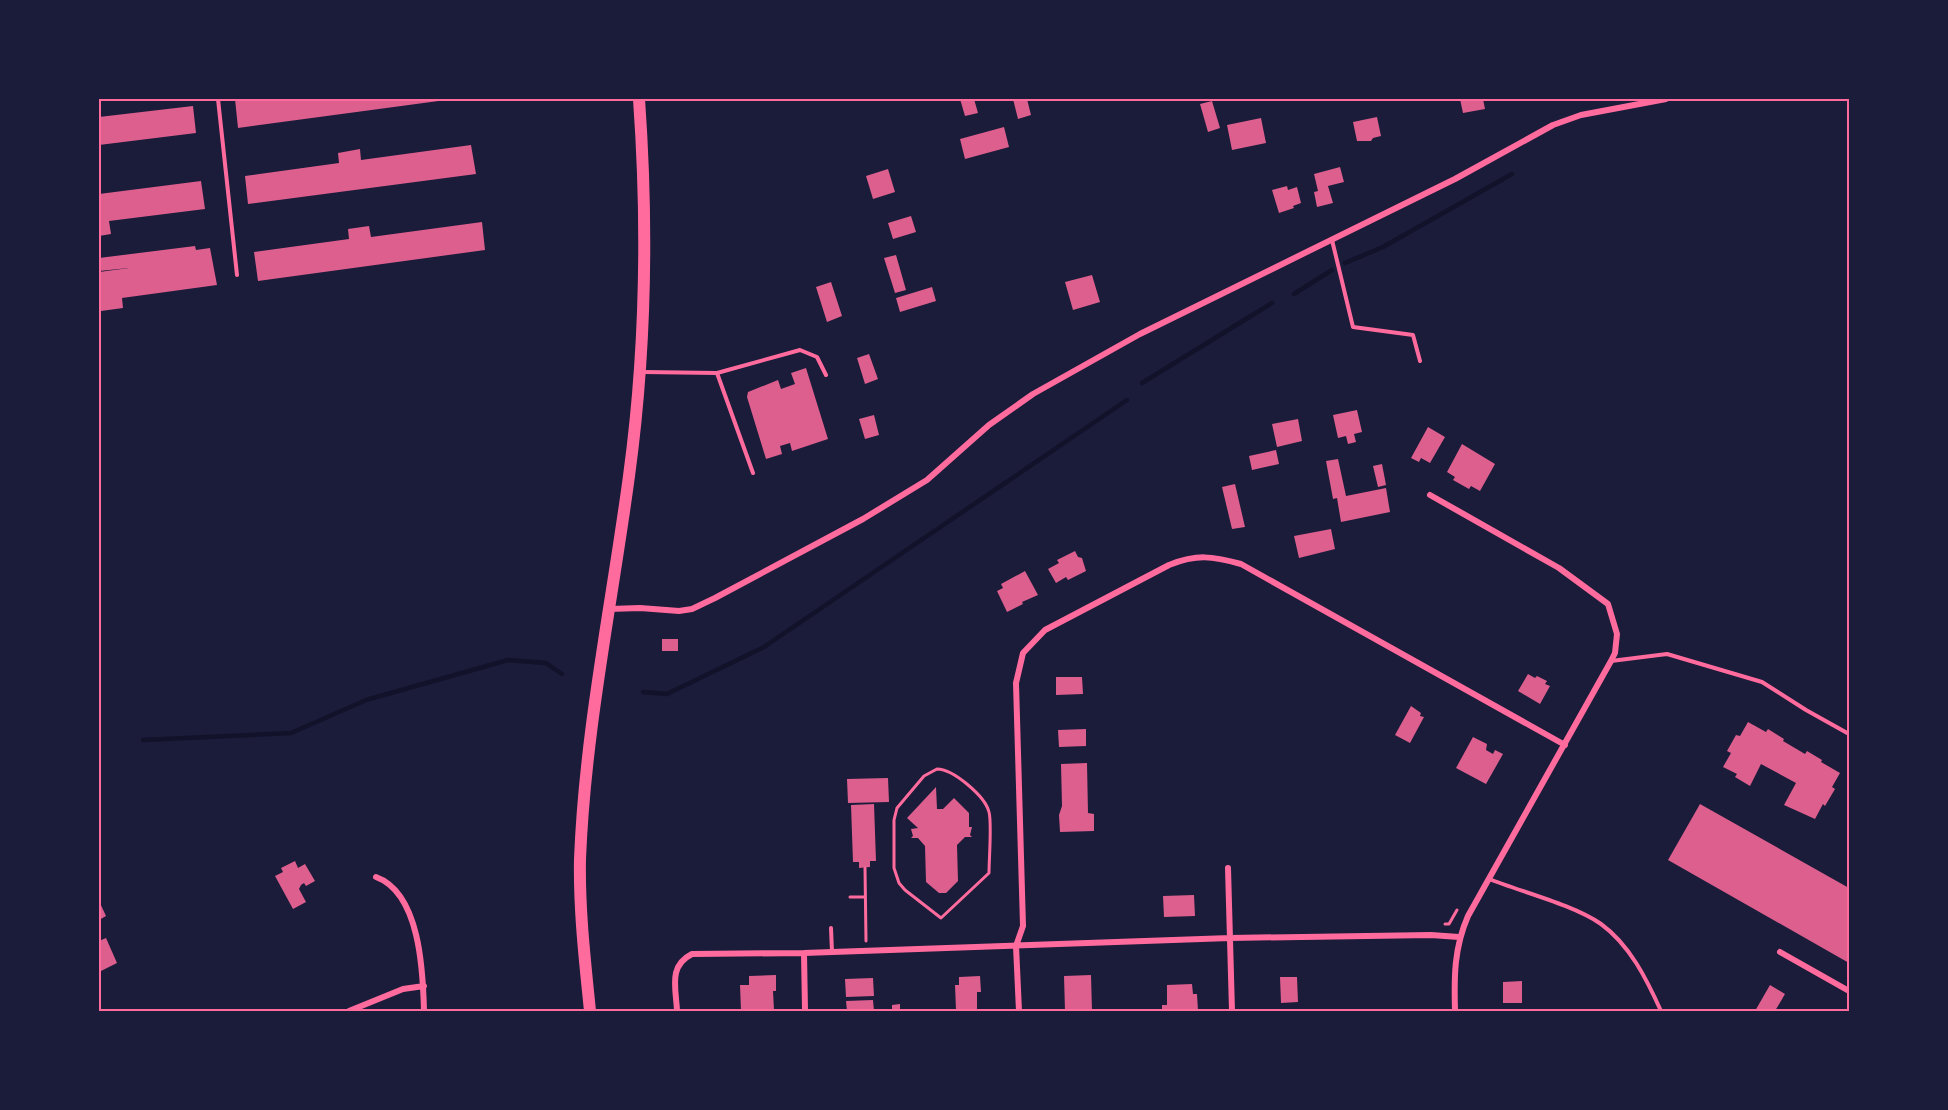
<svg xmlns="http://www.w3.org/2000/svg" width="1948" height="1110" viewBox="0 0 1948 1110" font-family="Cabin,sans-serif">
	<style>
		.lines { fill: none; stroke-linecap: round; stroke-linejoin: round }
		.stream { stroke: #12122b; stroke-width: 4.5 }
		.building { fill: #dd5f8e }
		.path { stroke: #ff6b9d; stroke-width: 3 }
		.service { stroke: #ff6b9d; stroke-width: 4 }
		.minor { stroke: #ff6b9d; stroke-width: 6 }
		.primary { stroke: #ff6b9d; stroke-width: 12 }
		.neatline { fill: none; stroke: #ff6b9d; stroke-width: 2 }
	</style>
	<rect width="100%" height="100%" fill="#1b1b3a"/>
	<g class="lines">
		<!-- stream -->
		<path class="stream" d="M 1345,263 L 1383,247 L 1512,174
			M 1294,294 L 1332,270
			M 1142,383 L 1272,303
			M 643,692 L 667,694 L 764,647 L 1127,400
			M 143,740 L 291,733 L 366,700 L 508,660 L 546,663 L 562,674"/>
	</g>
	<!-- building -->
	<path class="building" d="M 235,99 L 445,99 L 446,100 L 238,128 Z
		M 960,99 L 974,99 L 978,113 L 965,116 Z
		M 1013,99 L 1027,99 L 1031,115 L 1018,119 Z
		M 1460,99 L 1483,99 L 1485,109 L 1463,113 Z
		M 1212,101 L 1220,128 L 1208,132 L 1200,104 Z
		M 193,106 L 196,133 L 99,145 L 99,117 Z
		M 1377,117 L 1381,136 L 1373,138 L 1371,141 L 1357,141 L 1353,122 Z
		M 1261,118 L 1266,143 L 1232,150 L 1227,125 Z
		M 1004,127 L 1009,147 L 965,159 L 960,139 Z
		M 471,145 L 476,174 L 248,204 L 245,176 L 339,163 L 338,153 L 360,149 L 361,160 Z
		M 1340,167 L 1344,182 L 1328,186 L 1333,203 L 1317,207 L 1314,192 L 1318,191 L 1314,174 Z
		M 888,169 L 895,192 L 873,199 L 866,176 Z
		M 201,181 L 205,209 L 109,221 L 111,234 L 99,236 L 99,194 Z
		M 1287,186 L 1288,190 L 1297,187 L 1301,203 L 1293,206 L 1294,208 L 1279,213 L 1272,190 Z
		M 911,216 L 916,232 L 893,239 L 888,223 Z
		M 482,222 L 485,250 L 258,281 L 254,252 L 349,239 L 348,229 L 369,226 L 371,237 Z
		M 195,246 L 196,250 L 210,248 L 217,285 L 122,298 L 123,308 L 101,311 L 99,272 L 129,268 L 99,271 L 99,258 Z
		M 896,255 L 906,290 L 895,293 L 884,258 Z
		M 1092,275 L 1100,302 L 1073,310 L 1065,282 Z
		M 831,282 L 842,316 L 827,322 L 816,287 Z
		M 932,287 L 936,301 L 900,312 L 896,298 Z
		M 869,354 L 878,379 L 865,384 L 857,358 Z
		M 806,368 L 828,439 L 792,451 L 790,443 L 780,446 L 782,454 L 766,459 L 747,397 L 748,392 L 778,380 L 781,389 L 795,384 L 791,373 Z
		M 1357,410 L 1362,432 L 1354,434 L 1356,442 L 1348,444 L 1346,436 L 1338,438 L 1333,415 Z
		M 874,415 L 879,435 L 865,439 L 859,419 Z
		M 1298,419 L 1302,441 L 1277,447 L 1272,424 Z
		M 1428,427 L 1445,437 L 1430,463 L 1421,458 L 1419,462 L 1411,458 Z
		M 1462,444 L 1495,464 L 1480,491 L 1471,486 L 1469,489 L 1453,480 L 1455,477 L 1447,472 Z
		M 1276,450 L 1279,464 L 1252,470 L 1249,456 Z
		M 1338,459 L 1346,496 L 1386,488 L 1390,512 L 1341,522 L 1337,498 L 1333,499 L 1326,461 Z
		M 1382,464 L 1386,485 L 1378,487 L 1373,466 Z
		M 1235,484 L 1245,527 L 1232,529 L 1222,487 Z
		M 1331,529 L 1335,549 L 1299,558 L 1294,536 Z
		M 1075,551 L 1078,557 L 1082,558 L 1086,571 L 1068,580 L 1066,577 L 1056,583 L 1048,569 L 1059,563 L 1057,560 Z
		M 1025,571 L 1038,595 L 1022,602 L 1023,604 L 1007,612 L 997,591 L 1003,588 L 1001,584 Z
		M 662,639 L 678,639 L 678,651 L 662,651 Z
		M 1528,674 L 1535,678 L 1537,676 L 1547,681 L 1545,684 L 1550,686 L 1540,704 L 1518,691 Z
		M 1056,677 L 1082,677 L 1083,694 L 1056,695 Z
		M 1411,706 L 1421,713 L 1420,716 L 1424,717 L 1410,743 L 1395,735 Z
		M 1748,722 L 1766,732 L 1768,729 L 1784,739 L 1783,741 L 1805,754 L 1807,751 L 1822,760 L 1821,762 L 1840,773 L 1832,787 L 1835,789 L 1825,806 L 1823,804 L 1815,819 L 1784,805 L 1796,783 L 1761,764 L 1750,786 L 1735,777 L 1737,774 L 1723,767 L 1731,753 L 1727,751 L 1736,735 L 1740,736 Z
		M 1086,729 L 1086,746 L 1059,747 L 1058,730 Z
		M 1473,737 L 1487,744 L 1486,750 L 1493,754 L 1495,750 L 1503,754 L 1486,784 L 1456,768 Z
		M 1087,763 L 1088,813 L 1094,814 L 1094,831 L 1060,832 L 1059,815 L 1062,806 L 1061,764 Z
		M 888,778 L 889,802 L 848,803 L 847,779 Z
		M 936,787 L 937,809 L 943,809 L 954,798 L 969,813 L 969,827 L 972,827 L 970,835 L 972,837 L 965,837 L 957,845 L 958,881 L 946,893 L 939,893 L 926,882 L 925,846 L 918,838 L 911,838 L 913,836 L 911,829 L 918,828 L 907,818 Z
		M 874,804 L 876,861 L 870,861 L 870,867 L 859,868 L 859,862 L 853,862 L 851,805 Z
		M 1700,804 L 1849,888 L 1849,963 L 1668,860 Z
		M 295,861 L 298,868 L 305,864 L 315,881 L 306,886 L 304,883 L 301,885 L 299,889 L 306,902 L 293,909 L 275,876 L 283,872 L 281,868 Z
		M 1194,895 L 1195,916 L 1164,917 L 1163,896 Z
		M 99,901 L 106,916 L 99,920 Z
		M 106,938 L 117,963 L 99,972 L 99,941 Z
		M 776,975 L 776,991 L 773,991 L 774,1010 L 741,1011 L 740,985 L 749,985 L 749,976 Z
		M 1091,975 L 1092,1011 L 1065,1011 L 1064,976 Z
		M 980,976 L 981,992 L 977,992 L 977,1009 L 956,1010 L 955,985 L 959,985 L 959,977 Z
		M 1280,977 L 1297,977 L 1298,1002 L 1281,1003 Z
		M 873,978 L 874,996 L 846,997 L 845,979 Z
		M 1522,981 L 1522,1003 L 1503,1003 L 1503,982 Z
		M 1192,984 L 1193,994 L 1197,994 L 1198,1011 L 1162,1011 L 1162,1005 L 1167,1005 L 1167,985 Z
		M 1770,985 L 1785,994 L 1775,1011 L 1755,1011 Z
		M 873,1000 L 874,1011 L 847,1011 L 846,1001 Z
		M 900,1004 L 900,1011 L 892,1011 L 892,1005 Z"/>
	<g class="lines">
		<!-- path -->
		<path class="path" d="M 937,769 C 953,769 985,796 989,812 C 992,823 989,859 989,873 L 941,918 L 905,890 L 899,883 L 894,868 L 894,820 L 897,808 L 924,776 Z
			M 865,868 L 866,941
			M 850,897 L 865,897
			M 1445,924 L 1449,924 L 1457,910"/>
		<!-- service -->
		<path class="service" d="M 218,99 L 237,275
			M 1332,240 L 1353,327 L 1413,335 L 1420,361
			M 643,372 L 717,373 L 753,473
			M 717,373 L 800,350 L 817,357 L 826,375
			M 1611,661 L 1667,654 L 1762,682 L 1806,710 L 1849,734
			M 1489,879 C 1522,892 1574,905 1601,924 C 1630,945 1647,980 1661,1011
			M 831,928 L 832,952"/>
		<!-- minor -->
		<path class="minor" d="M 1430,495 L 1559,568 L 1608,604 L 1617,634 L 1615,653 L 1611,661 L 1468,916 C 1454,948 1454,977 1455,1011
			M 609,609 L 640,608 L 679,611 L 692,609 L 715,598 L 863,519 L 927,480 L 989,425 L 1033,394 L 1140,334 L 1455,179 L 1553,125 L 1581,115 L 1666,99
			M 1228,868 L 1232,1011
			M 376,877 C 420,893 423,971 424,1011
			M 1780,952 L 1849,991
			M 804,953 L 805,1011
			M 349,1011 L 403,989 L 424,986
			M 677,1011 C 676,988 668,966 692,954 L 804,953 L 1230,938 L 1431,935 L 1459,937
			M 1019,1011 L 1016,946 L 1023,926 L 1016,683 L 1023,653 L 1045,630 L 1169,565 C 1197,554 1212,556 1241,564 L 1565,745"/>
		<!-- primary -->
		<path class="primary" d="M 590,1011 C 585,961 579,910 580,859 C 585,731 612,603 629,476 C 646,351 648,225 639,99"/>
	</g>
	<!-- border -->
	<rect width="1948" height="1110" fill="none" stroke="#1b1b3a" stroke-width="201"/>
	<rect x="100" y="100" width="1748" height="910" class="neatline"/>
</svg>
